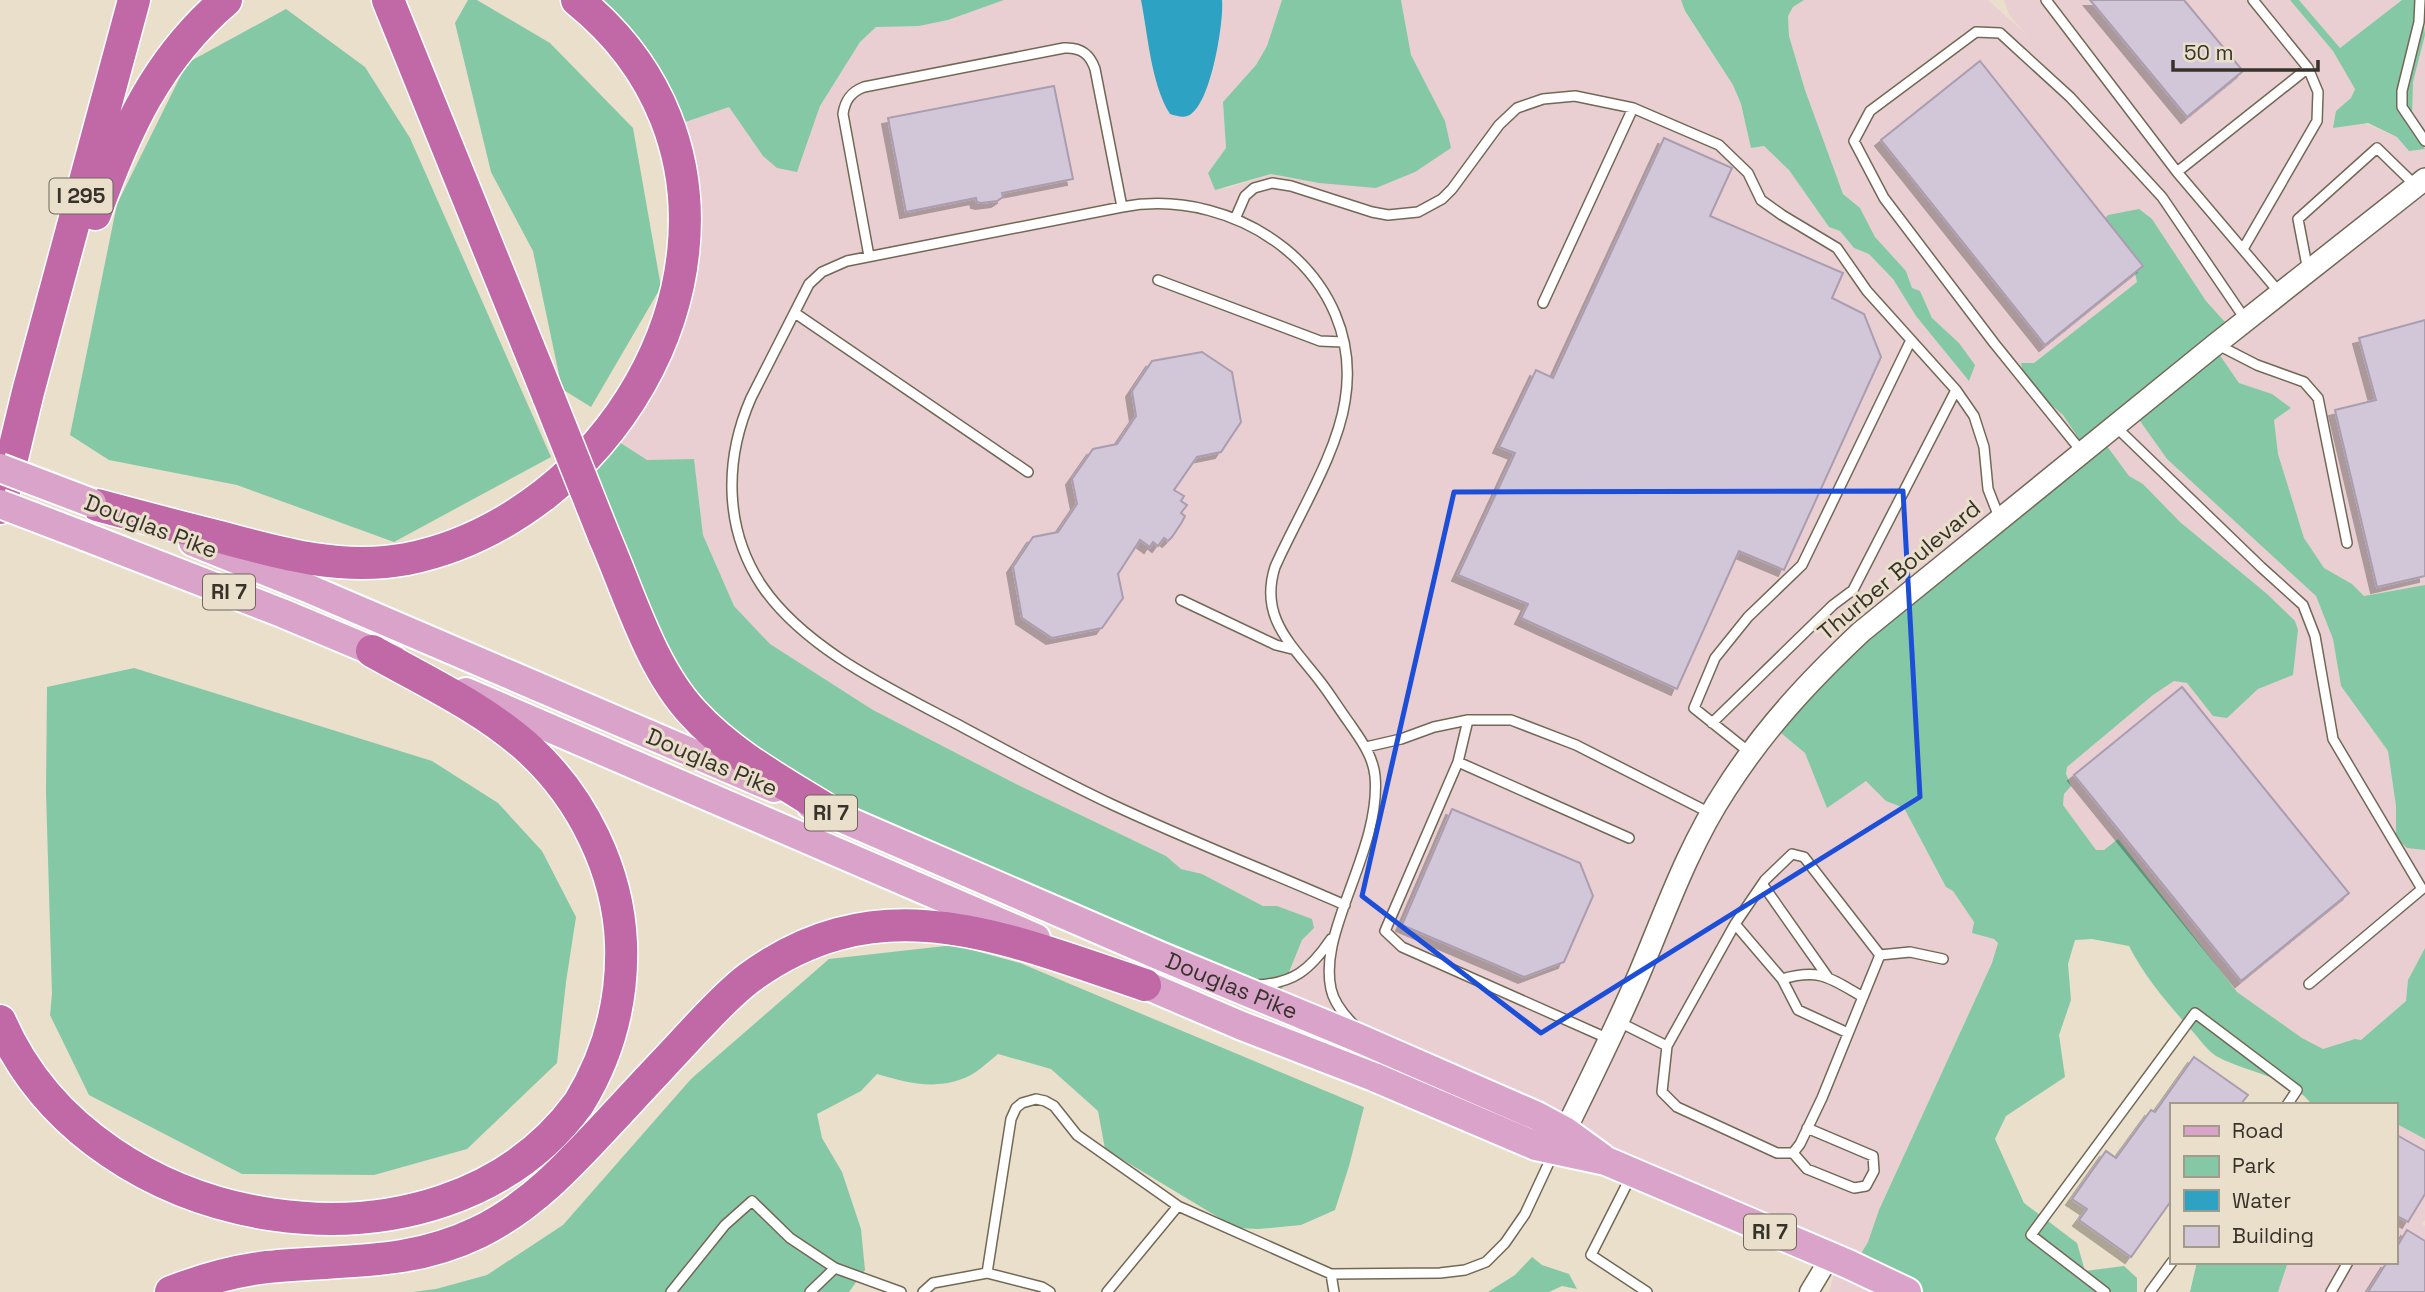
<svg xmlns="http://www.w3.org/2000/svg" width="2425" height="1292" viewBox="0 0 2425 1292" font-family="'Space Grotesk',sans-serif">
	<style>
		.commercial { fill: #e9cfd2 }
		.green { fill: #84c8a6 }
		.water { fill: #2da2c2 }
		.building { fill: #d2c6d9; stroke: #a99daf; stroke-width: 2; filter: url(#shadow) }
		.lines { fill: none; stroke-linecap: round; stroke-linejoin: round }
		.service-casing { stroke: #726856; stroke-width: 12 }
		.minor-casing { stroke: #726856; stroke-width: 21 }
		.tertiary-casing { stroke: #726856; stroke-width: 24 }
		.primary-casing { stroke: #fff; stroke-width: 32 }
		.motorway-casing { stroke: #fff; stroke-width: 35 }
		.service { stroke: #fff; stroke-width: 9 }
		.minor { stroke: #fff; stroke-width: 18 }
		.tertiary { stroke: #fff; stroke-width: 21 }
		.primary { stroke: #daa4ca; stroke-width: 28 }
		.motorway { stroke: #c168a7; stroke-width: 32 }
		.primary-bridge-casing { stroke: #fff; stroke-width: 32; stroke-linecap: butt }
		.motorway-bridge-casing { stroke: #fff; stroke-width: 35; stroke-linecap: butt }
		.primary-bridge { stroke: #daa4ca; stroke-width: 28 }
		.motorway-bridge { stroke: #c168a7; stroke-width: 32 }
		.marked { fill: none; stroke: #1d4ed8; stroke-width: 5; stroke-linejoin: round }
		.labels { text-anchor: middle; stroke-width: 6; stroke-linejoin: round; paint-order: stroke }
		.shield { fill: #eadfcb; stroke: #6d675b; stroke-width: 2 }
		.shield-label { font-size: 21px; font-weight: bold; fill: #37332b }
		.street-label { font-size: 23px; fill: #37332b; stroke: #eadfcb }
	</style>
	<defs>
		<filter id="shadow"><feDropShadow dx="-6" dy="6" stdDeviation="0" flood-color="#0004"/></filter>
	</defs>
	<rect width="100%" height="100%" fill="#eadfcb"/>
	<!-- commercial -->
	<path class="commercial" d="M 1004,0 L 1282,0 L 1267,46 L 1256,65 L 1223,102 L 1226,148 L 1209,173 L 1225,189 L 1271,174 L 1319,183 L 1445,121 L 1411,55 L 1401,0 L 1681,0 L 1685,12 L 1733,85 L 1741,104 L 1751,148 L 1764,146 L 1789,170 L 1829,227 L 1840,231 L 1854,248 L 1869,254 L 1893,279 L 1916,316 L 1969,380 L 1974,364 L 1959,343 L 1932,318 L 1920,291 L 1912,289 L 1906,271 L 1875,237 L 1860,208 L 1843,194 L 1805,90 L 1789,36 L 1788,16 L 1793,7 L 1804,0 L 1988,0 L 2027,35 L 2009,15 L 2004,0 L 2290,0 L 2333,51 L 2355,89 L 2351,98 L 2336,111 L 2397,137 L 2409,151 L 2425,149 L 2425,585 L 2363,596 L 2352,584 L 2324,568 L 2304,538 L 2278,454 L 2274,420 L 2290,408 L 2272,394 L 2239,383 L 2217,351 L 2234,331 L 2206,301 L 2152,219 L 2134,269 L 2137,282 L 2034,363 L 2021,363 L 2024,381 L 2063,415 L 2085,449 L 1775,728 L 1805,753 L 1827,807 L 1867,780 L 1886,801 L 1904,808 L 1946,887 L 1953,891 L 1974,922 L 1999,943 L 1992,963 L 1879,1210 L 1868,1242 L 1853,1267 L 1899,1292 L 1829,1292 L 1836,1266 L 1280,997 L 1302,940 L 1314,928 L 1277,906 L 1263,906 L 1202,874 L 1181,869 L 1166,856 L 1016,784 L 873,710 L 770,644 L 734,606 L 703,535 L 694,459 L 647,461 L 605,433 L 685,262 L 671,127 L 729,107 L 763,156 L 797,172 L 820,106 L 860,42 L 876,26 L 919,26 L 948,20 Z
		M 2299,0 L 2402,0 L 2340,48 Z
		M 2425,35 L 2425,147 L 2419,140 L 2412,121 L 2413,82 Z
		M 2135,414 L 2167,459 L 2316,596 L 2333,639 L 2341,686 L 2388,751 L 2396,806 L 2397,838 L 2425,850 L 2425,948 L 2408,980 L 2406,1001 L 2361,1040 L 2355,1039 L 2323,1049 L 2302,1038 L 2237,992 L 2118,840 L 2104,850 L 2096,850 L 2063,805 L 2067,767 L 2153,695 L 2174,681 L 2187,683 L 2213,716 L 2227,718 L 2258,689 L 2293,674 L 2298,630 L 2266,593 L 2180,522 L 2143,484 L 2129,477 L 2104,442 Z
		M 2395,1123 L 2425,1139 L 2425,1220 L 2422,1224 L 2425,1226 L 2425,1292 L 2278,1292 L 2288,1262 L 2395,1262 Z"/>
	<!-- green -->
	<path class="green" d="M 468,0 L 477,0 L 550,43 L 633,128 L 661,287 L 591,407 L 562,389 L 533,251 L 491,172 L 455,23 Z
		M 582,0 L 1004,0 L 948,20 L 919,26 L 876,27 L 860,42 L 820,106 L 797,172 L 777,168 L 763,156 L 729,107 L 671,127 Z
		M 1282,0 L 1401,0 L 1411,55 L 1445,121 L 1451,148 L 1415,172 L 1376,188 L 1319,183 L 1271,174 L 1215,190 L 1208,173 L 1226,148 L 1223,102 L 1256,65 L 1267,46 Z
		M 1681,0 L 1804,0 L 1793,7 L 1788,16 L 1789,36 L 1805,90 L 1843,194 L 1860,208 L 1875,237 L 1906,271 L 1912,288 L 1920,291 L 1932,318 L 1959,343 L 1975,365 L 1969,381 L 1916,316 L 1893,279 L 1869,254 L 1854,248 L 1840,231 L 1829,227 L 1789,170 L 1764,146 L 1751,148 L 1741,104 L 1733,85 L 1685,11 Z
		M 2290,0 L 2299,0 L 2340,48 L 2402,0 L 2422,0 L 2425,35 L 2413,82 L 2412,120 L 2419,140 L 2425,149 L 2409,151 L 2397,137 L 2368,123 L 2333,128 L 2336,111 L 2351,98 L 2355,89 L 2333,51 Z
		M 286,9 L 365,67 L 410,138 L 551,457 L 394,542 L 237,485 L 109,460 L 70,435 L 117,204 L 187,63 Z
		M 2139,209 L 2152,219 L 2206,301 L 2234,332 L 2217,351 L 2239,383 L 2272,394 L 2291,408 L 2274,420 L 2278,454 L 2304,538 L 2324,568 L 2352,584 L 2364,596 L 2425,585 L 2425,850 L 2407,848 L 2396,838 L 2396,806 L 2388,751 L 2341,686 L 2333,639 L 2316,596 L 2167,459 L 2135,414 L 2104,442 L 2129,476 L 2143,484 L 2180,522 L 2266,593 L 2295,621 L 2298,630 L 2293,675 L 2258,689 L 2227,718 L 2213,716 L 2187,683 L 2174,681 L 2153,695 L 2067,767 L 2066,774 L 2071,786 L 2064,794 L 2063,805 L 2096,850 L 2104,850 L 2118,839 L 2237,992 L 2302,1038 L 2323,1049 L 2355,1039 L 2361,1040 L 2406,1001 L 2408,980 L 2425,948 L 2425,1139 L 2395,1123 L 2395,1105 L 2312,1105 C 2293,1077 2244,1072 2216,1056 C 2208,1051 2200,1040 2194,1033 C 2169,1005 2146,979 2129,946 L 2092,939 L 2075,940 L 2068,964 L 2071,1000 L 2059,1035 L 2065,1077 L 2006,1116 L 1995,1139 L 2024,1203 L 2077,1243 L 2085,1271 L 2124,1266 L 2137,1278 L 2137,1292 L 1899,1292 L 1853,1267 L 1868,1242 L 1879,1210 L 1992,963 L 1998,943 L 1994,939 L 1972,933 L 1974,922 L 1953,891 L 1946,887 L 1904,808 L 1886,801 L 1866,781 L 1827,808 L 1805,753 L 1775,728 L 1791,705 L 2085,448 L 2063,415 L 2024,381 L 2021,363 L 2034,363 L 2137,282 L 2134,269 L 2099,224 L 2108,215 Z
		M 605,433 L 647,460 L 694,459 L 703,535 L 734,606 L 770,644 L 873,710 L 1016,784 L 1166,856 L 1181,869 L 1202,874 L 1263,906 L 1277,906 L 1312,919 L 1314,928 L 1302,940 L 1281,992 L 783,776 L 671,679 L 581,458 Z
		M 134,668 L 432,761 L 498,803 L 542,851 L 576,917 L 566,982 L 557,1063 L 467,1149 L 374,1175 L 242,1174 L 89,1095 L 50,1015 L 52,994 L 46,792 L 47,687 Z
		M 954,945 L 1020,963 L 1364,1107 L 1349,1166 L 1335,1210 L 1301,1225 L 1258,1229 L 1236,1228 L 1105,1149 L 1098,1111 L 1051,1069 L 998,1054 C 988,1062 975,1075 962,1079 C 932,1090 905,1082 877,1074 L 861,1091 L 817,1114 L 822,1138 L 842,1172 L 861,1229 L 865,1270 L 849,1292 L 413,1292 L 436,1289 L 487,1275 L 563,1225 L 691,1079 L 829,959 Z
		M 1532,1257 L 1542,1265 L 1569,1274 L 1577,1289 L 1562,1286 L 1549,1292 L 1488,1292 L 1515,1275 Z
		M 2197,1262 L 2288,1262 L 2278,1292 L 2190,1292 Z"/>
	<!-- water -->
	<path class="water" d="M 1141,0 L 1222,0 C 1224,23 1211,101 1191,114 C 1185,119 1177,116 1170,114 C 1151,84 1148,35 1141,0 Z"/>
	<!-- building -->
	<path class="building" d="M 2090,0 L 2184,0 L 2243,71 L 2187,117 Z
		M 1980,61 L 2143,266 L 2045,345 L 1881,140 Z
		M 1054,86 L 1073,179 L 1002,193 L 1003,197 L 997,201 L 981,203 L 977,202 L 976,198 L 906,212 L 888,118 Z
		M 1664,138 L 1732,168 L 1710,216 L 1843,273 L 1832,298 L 1864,314 L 1881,357 L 1784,570 L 1739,551 L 1677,689 L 1521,618 L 1528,604 L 1458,575 L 1515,453 L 1499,447 L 1536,370 L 1553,378 Z
		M 2425,320 L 2425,576 L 2377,587 L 2335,410 L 2376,400 L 2359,338 Z
		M 1202,352 L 1232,372 L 1241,422 L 1221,452 L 1197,457 L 1174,490 L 1184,496 L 1181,501 L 1187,505 L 1181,513 L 1185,516 L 1182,522 L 1172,537 L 1168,541 L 1164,538 L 1158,546 L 1153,542 L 1150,547 L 1140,540 L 1118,574 L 1123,598 L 1102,628 L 1052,638 L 1022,618 L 1013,567 L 1033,537 L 1058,532 L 1077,504 L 1072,479 L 1093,449 L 1117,444 L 1136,416 L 1132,391 L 1152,361 Z
		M 2182,687 L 2349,893 L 2241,981 L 2074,775 Z
		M 1452,809 L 1580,863 L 1593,896 L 1564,962 L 1524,977 L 1402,925 Z
		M 2194,1057 L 2248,1095 L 2240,1105 L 2171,1105 L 2171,1201 L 2131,1257 L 2079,1220 L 2087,1209 L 2072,1199 L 2106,1151 L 2116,1158 L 2151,1110 L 2155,1112 Z
		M 2395,1134 L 2425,1151 L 2425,1194 L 2408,1222 L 2395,1215 Z
		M 2407,1230 L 2425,1241 L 2425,1292 L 2368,1292 L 2387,1262 L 2395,1262 L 2395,1250 Z"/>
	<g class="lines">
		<!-- service casing -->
		<g class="service-casing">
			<path id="service" d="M 2046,0 L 2177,172
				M 2253,0 L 2308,68
				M 2420,0 L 2419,22 L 2402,91 L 2402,107 L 2425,141
				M 1235,219 L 1245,196 L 1254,188 L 1272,183 L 1291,186 L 1372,212 L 1388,215 L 1418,212 L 1442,199 L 1452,189 L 1499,125 L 1517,108 L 1543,99 L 1575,96 L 1633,108 L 1719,145 L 1748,173 L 1761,200 L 1782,215 L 1837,248 L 1867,291 L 1956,390 L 1974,416 L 1984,447 L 1988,489 L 1999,517
				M 2243,249 L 2317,121 L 2318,92 L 2308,68 L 2177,172 L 2279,292
				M 869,256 L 843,114 C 845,100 851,92 864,87 L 1064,48 C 1081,47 1090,54 1095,69 L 1122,207
				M 2308,271 L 2298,219 L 2377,148 L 2416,186
				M 1158,280 L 1320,341 L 1343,342
				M 1543,303 L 1633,108
				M 795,313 L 1028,472
				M 2218,345 L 2257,365 L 2304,382 L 2318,398 L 2347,543
				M 2116,427 L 2261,567 L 2303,605 L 2315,636 L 2333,739 L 2422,889 L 2309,984
				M 2082,452 L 1994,343 L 1884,198 L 1854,141 L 1870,111 L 1976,32 L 2000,33 L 2070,97 L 2162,197 L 2245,319
				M 1181,600 L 1276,645 L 1292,649
				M 1468,720 L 1458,762 L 1385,931 L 1402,947 L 1609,1039
				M 1712,723 L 1833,605 L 1853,590 L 1956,390
				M 1366,747 L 1401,739 L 1434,727 L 1468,720 L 1511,720 L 1576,745 L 1710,813
				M 1749,752 L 1694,708 L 1715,658 L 1748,617 L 1802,565 L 1911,340
				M 1458,762 L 1629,838
				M 1763,885 L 1827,976
				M 1345,905 C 1267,871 1188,840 1111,804 C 1058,779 1007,751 955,723 C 889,688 805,649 762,586 C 724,529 724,460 751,398 L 809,284 L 822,272 L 847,261 L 1122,207 C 1238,185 1366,275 1345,401 C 1337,454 1297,517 1275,567 C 1259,617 1291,644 1319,680 C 1330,694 1339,709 1350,724 C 1361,740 1373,756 1375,776 C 1379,819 1358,866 1344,906 C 1335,932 1325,961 1331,989 C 1334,1003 1344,1015 1354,1025
				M 1735,924 L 1782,979 C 1820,968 1830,978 1863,997
				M 1880,955 L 1910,952 L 1943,959
				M 1782,979 L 1798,1010 L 1848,1033
				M 1255,985 C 1293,984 1310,970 1331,939
				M 1619,1022 L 1667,1046 L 1662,1092 L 1677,1107 L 1777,1153 L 1793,1153 L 1800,1144 L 1822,1098 L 1880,955 L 1804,857 L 1792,854 L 1765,880 L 1735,924 L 1667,1046
				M 1793,1153 L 1807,1169 L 1854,1188 L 1866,1186 L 1874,1171 L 1873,1156 L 1807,1128
				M 1631,1176 L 1591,1255 L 1647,1292
				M 987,1273 L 1042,1287 L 1050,1292
				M 1331,1274 L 1334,1292
				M 671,1292 L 725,1225 L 752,1201 L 790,1238 L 835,1268 L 901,1292
				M 810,1292 L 835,1268
				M 923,1292 L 933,1283 L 987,1273 L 1011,1119 L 1016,1108 L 1022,1103 L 1036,1099 L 1045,1101 L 1054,1106 L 1077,1135 L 1178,1206 L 1331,1274 L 1440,1273 L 1465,1270 L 1486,1262 L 1505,1243 L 1525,1214 L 1553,1154
				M 1107,1292 L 1178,1206
				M 2105,1292 L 2031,1235 L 2195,1013 L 2297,1090 L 2287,1105
				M 2150,1292 L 2172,1262
				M 2331,1292 L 2348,1262"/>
		</g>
		<!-- minor casing -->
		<g class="minor-casing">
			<path id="minor" d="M 1809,1292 L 1830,1257"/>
		</g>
		<!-- tertiary casing -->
		<g class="tertiary-casing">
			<path id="tertiary" d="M 1565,1131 C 1591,1078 1617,1026 1640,972 C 1666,910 1689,845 1726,789 C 1765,728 1809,681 1861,632 L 2216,344 L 2425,179"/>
		</g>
		<!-- primary casing -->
		<g class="primary-casing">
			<g id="primary">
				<path d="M 84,536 L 282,613 L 394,660"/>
				<path d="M 193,542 L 305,587 L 774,788"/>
				<path d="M 466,692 L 1036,938"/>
				<path id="s1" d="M 811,805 L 1160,956 L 1356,1037 L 1537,1116 L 1565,1131 L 1601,1157"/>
				<path d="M 1125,976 L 1242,1026 L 1374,1077 L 1536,1146 L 1606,1161 L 1848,1264 L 1907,1292"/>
			</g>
		</g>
		<!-- motorway casing -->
		<g class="motorway-casing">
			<path id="motorway" d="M 388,0 L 549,398
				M 95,214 C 125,130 157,59 226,0
				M 97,505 C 138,516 179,527 220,537 C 282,554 342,571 407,559 C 457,549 505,525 545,494 C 702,370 746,136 577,0
				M 0,508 L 28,392 L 134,0
				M 604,536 C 629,593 650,667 693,713 C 731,755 784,783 832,813
				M 0,1021 C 94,1239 442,1292 579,1103 C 609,1054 623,1000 621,943 C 618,871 583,799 530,750 C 484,708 425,681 372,651
				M 171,1292 C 202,1280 234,1271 267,1267 C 343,1259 407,1267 479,1232 C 538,1203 580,1153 625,1105 C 647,1081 670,1057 693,1032 C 711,1013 728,994 749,978 C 881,881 1007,939 1145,985"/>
		</g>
		<!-- service -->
		<use href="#service" class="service"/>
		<!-- minor -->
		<use href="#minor" class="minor"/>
		<!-- tertiary -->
		<use href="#tertiary" class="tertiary"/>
		<!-- primary -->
		<use href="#primary" class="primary"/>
		<!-- motorway -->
		<use href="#motorway" class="motorway"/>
		<!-- primary-bridge casing -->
		<g class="primary-bridge-casing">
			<path id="primary-bridge" d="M 0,468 L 92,503
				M 0,504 L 84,536"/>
		</g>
		<!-- motorway-bridge casing -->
		<g class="motorway-bridge-casing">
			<path id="motorway-bridge" d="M 549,398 L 604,536"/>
		</g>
		<!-- primary-bridge -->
		<use href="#primary-bridge" class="primary-bridge"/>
		<!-- motorway-bridge -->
		<use href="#motorway-bridge" class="motorway-bridge"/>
	</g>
	<!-- marked area -->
	<path class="marked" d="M 1903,491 L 1920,797 L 1541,1033 L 1362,896 L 1454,492 Z"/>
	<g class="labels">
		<!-- shield labels -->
		<g class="shield">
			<rect x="49.5" y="178.5" width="63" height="35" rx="5"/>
			<rect x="203" y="574.5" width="52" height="35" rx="5"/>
			<rect x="805" y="795.5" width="52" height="35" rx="5"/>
			<rect x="1744" y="1214.5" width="52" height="35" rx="5"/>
		</g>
		<g class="shield-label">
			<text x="81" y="203">I 295</text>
			<text x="229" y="599">RI 7</text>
			<text x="831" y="820">RI 7</text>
			<text x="1770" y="1239">RI 7</text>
		</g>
		<!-- street labels -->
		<g class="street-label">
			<text transform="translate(151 526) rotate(21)" y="8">Douglas Pike</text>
			<text transform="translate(1899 570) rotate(-40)" y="8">Thurber Boulevard</text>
			<text transform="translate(712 762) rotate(23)" y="8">Douglas Pike</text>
			<text dy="8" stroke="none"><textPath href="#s1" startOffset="458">Douglas Pike</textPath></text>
		</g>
	</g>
	<!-- legend -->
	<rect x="2170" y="1103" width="228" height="161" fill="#eadfcb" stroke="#a29a8b" stroke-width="2"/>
	<rect x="2184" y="1126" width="35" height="10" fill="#daa4ca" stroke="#a29a8b" stroke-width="2"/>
	<text x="2232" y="1138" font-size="21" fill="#37332b">Road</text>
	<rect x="2184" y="1156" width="35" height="21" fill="#84c8a6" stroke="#a29a8b" stroke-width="2"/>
	<text x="2232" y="1173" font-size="21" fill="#37332b">Park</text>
	<rect x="2184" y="1190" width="35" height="21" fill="#2da2c2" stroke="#a29a8b" stroke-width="2"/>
	<text x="2232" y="1208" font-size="21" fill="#37332b">Water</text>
	<rect x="2184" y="1226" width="35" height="21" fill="#d2c6d9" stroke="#a29a8b" stroke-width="2"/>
	<text x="2232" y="1243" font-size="21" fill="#37332b">Building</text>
	<!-- scale -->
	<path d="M2173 60v10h145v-10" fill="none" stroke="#37332b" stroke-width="3.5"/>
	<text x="2184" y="60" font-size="21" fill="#37332b" stroke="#eadfcb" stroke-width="5" paint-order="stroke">50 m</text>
</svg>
